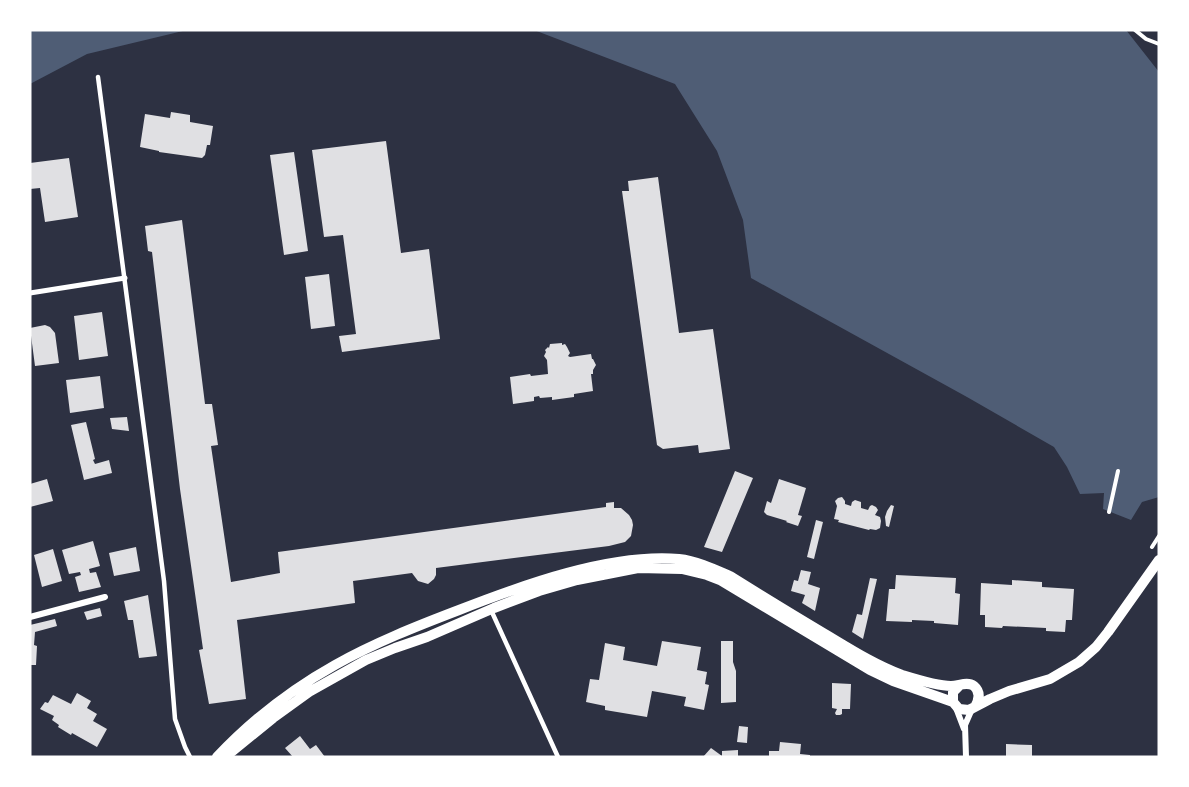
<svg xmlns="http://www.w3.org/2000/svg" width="1189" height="787" viewBox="0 0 1189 787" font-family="'IBM Plex Serif',serif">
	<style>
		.water { fill: #4f5d75 }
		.building { fill: #e0e0e3 }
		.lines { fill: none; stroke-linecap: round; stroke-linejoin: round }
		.path { stroke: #fff; stroke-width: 4 }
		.service { stroke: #fff; stroke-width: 4.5 }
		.pedestrian { stroke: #fff; stroke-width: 5 }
		.minor { stroke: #fff; stroke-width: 6 }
		.tertiary { stroke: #fff; stroke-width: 10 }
	</style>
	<rect width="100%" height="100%" fill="#2d3142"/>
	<!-- water -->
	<path class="water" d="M 30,30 L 187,30 L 87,54 L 30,84 Z
		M 534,30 L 1126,30 L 1159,72 L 1159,497 L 1142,502 L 1131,520 L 1103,509 L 1104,493 L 1080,494 L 1067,467 L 1054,447 L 967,397 L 751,278 L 743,220 L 717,151 L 675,84 Z"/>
	<!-- building -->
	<path class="building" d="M 171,112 L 190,115 L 190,122 L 213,126 L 210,145 L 207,145 L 205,155 L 202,158 L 159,152 L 159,151 L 140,147 L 145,114 L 170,118 Z
		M 386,141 L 401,253 L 429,249 L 440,339 L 342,352 L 339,336 L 356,334 L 343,235 L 324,237 L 312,150 Z
		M 294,152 L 308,251 L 284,255 L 270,155 Z
		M 69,158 L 78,217 L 45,222 L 40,188 L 30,189 L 30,163 Z
		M 658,177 L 679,333 L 713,329 L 730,449 L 699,453 L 698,445 L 663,449 L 657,445 L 622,191 L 629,191 L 628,181 Z
		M 182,220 L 205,404 L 212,404 L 218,445 L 211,446 L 231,582 L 280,573 L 278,552 L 606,507 L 606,503 L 614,502 L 614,508 L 621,508 L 629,515 L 632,520 L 633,525 L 631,536 L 625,542 L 609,546 L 436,568 L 436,575 L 434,579 L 428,584 L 418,581 L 412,573 L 353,581 L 355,603 L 237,620 L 246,699 L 209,704 L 199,650 L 203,649 L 180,489 L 152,252 L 148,251 L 145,226 Z
		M 329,274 L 335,326 L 311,329 L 305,277 Z
		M 102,312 L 108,356 L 79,360 L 74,316 Z
		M 45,325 L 50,327 L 55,333 L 59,363 L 35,366 L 30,328 Z
		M 562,343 L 562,345 L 565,344 L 567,347 L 570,353 L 568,356 L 570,357 L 591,354 L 592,359 L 593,359 L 596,365 L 593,370 L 593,374 L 591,374 L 593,391 L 574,394 L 574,397 L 552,400 L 552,397 L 540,398 L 539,396 L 534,397 L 534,401 L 513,404 L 510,377 L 530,374 L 531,376 L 548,374 L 547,360 L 544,356 L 546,352 L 545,350 L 548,347 L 549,348 L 550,344 Z
		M 100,376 L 104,408 L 70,413 L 66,380 Z
		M 127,417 L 129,431 L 112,429 L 110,418 Z
		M 86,422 L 95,459 L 93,460 L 95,464 L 109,460 L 112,473 L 84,480 L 71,425 Z
		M 735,471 L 753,478 L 722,552 L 704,547 Z
		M 47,479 L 53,501 L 30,507 L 30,484 Z
		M 779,479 L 806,488 L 798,515 L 802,516 L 798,526 L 786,522 L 787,521 L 767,515 L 764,512 L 767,501 L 771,503 Z
		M 842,497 L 845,501 L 845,504 L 851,506 L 852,502 L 855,500 L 861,502 L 861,508 L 868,510 L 870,506 L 872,505 L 876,507 L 878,510 L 875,515 L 880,517 L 881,521 L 880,528 L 876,530 L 870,529 L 869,530 L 838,522 L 839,520 L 834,519 L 837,506 L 835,501 L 838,498 Z
		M 891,505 L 894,506 L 889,527 L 886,526 L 885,517 L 887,511 Z
		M 816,520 L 823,522 L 814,559 L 807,557 Z
		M 93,541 L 100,566 L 89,569 L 90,573 L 96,572 L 101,587 L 79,592 L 75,577 L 81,575 L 80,572 L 69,574 L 62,550 Z
		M 136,547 L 140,571 L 114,576 L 109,553 Z
		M 53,549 L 62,581 L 42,587 L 34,555 Z
		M 801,570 L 811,572 L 808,584 L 820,588 L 815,611 L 802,603 L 805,595 L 791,591 L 794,580 L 798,581 Z
		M 896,575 L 956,578 L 955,593 L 960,594 L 958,625 L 934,623 L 934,621 L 912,620 L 912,622 L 886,621 L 889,589 L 895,589 Z
		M 870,578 L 877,579 L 863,639 L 852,632 L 857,614 L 862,615 Z
		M 1012,580 L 1042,582 L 1042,587 L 1074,589 L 1072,620 L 1066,620 L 1065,632 L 1046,631 L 1046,628 L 1003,626 L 1002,628 L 985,627 L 985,615 L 980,615 L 981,583 L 1012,585 Z
		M 148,595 L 157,656 L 139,658 L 133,620 L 128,620 L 124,601 Z
		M 100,608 L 102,616 L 87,620 L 84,612 Z
		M 55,619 L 57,626 L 35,632 L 34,645 L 37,646 L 36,665 L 30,665 L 30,625 Z
		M 662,641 L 701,647 L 697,670 L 707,672 L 705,684 L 709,685 L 704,710 L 684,706 L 686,697 L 652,691 L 647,717 L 605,710 L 605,706 L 586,702 L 590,679 L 599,680 L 605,643 L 625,647 L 623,660 L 657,666 Z
		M 721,641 L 733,641 L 733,662 L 736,671 L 736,702 L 721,703 Z
		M 832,683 L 851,684 L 850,709 L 842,709 L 842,714 L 840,715 L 836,715 L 835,713 L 837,709 L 832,708 Z
		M 77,693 L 91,701 L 87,708 L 97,714 L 93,721 L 107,729 L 97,747 L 72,733 L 71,735 L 58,727 L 59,725 L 52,720 L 54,716 L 40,709 L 45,702 L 48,703 L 53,695 L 71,704 Z
		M 739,726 L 748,727 L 747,743 L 737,742 Z
		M 300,736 L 310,749 L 316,745 L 325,757 L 293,757 L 285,748 Z
		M 780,742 L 801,744 L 800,754 L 810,755 L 810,757 L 769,757 L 769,751 L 779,751 Z
		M 1006,744 L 1032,745 L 1032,757 L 1006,757 Z
		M 711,748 L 722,756 L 722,751 L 738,750 L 738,757 L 703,757 Z"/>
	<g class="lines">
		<!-- path -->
		<path class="path" d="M 1135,30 L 1146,39 L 1159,44
			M 1109,512 L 1118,471
			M 1152,547 L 1159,536"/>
		<!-- service -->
		<path class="service" d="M 98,77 L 164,581 L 175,719 L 185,747 L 190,757
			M 491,610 L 558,757"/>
		<!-- pedestrian -->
		<path class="pedestrian" d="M 30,293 L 125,278"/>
		<!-- minor -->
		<path class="minor" d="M 30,617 L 105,597
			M 956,708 L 964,729
			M 966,757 L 965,725 L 972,709"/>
		<!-- tertiary -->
		<path class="tertiary" d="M 960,685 L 953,692 L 953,702 L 959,709 L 969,710 L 990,699 L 1009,691 L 1050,679 L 1079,662 L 1096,647 L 1108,632 L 1159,560
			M 217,757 C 251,721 292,689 335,665 C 374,643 417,626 459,610 C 523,585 611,553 679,559 C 697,561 714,569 730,576 C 762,596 793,615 825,634 C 850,649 875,665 902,675 C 915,679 937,686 951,686 C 959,686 967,681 974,686 C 981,692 979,700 975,707
			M 225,757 L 273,718 L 309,692 L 366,660 L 395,648 L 427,637 L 494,608 L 539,591 L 577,580 L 638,568 L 682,569 L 707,575 L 720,580 L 870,670 L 893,681 L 953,702"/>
	</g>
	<!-- border -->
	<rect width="1189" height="787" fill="none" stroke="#ffffff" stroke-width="63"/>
</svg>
